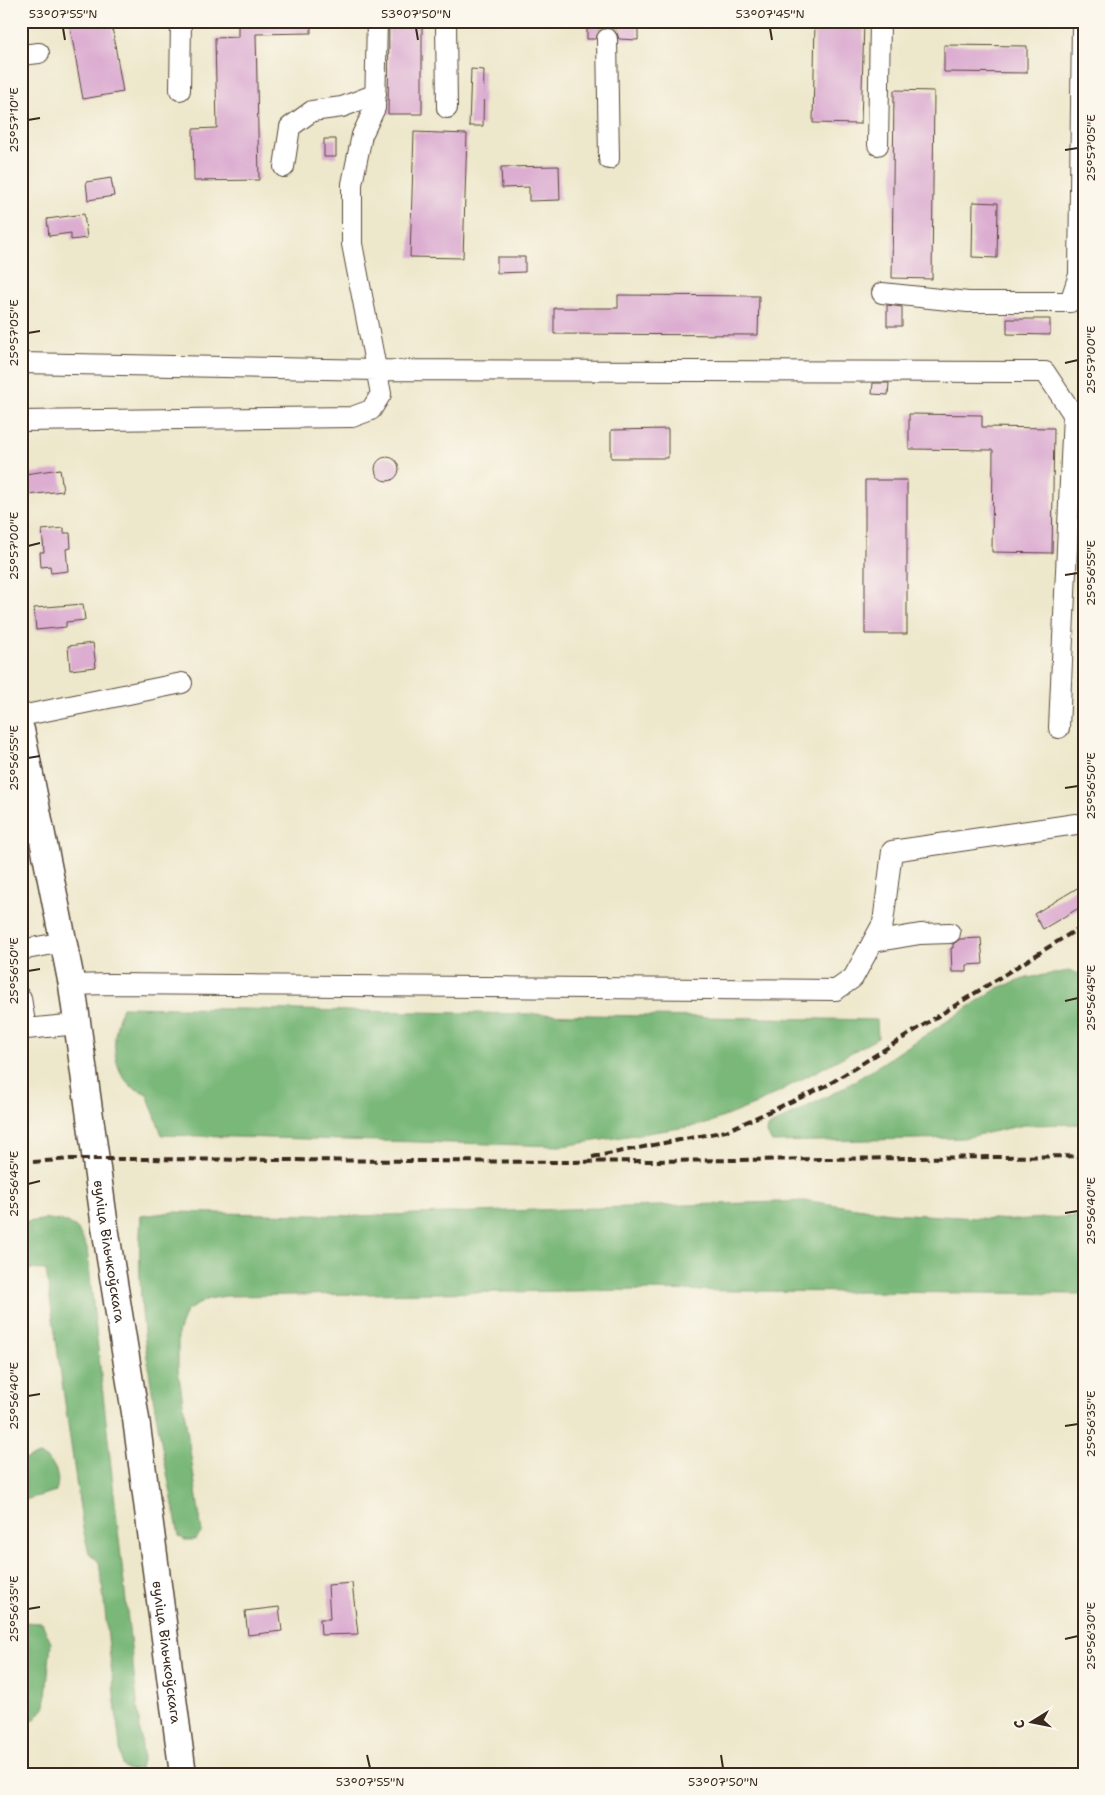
<svg xmlns="http://www.w3.org/2000/svg" width="1105" height="1795" viewBox="0 0 1105 1795" font-family="'Shantell Sans',sans-serif">
	<style>
		.forest { fill: #7ab879; stroke: #5a714c }
		.building { fill: #dcadd1 }
		.lines { fill: none; stroke-linecap: round; stroke-linejoin: round }
		.minor-tunnel { stroke: #c9c1a8; stroke-width: 20; stroke-dasharray: 20 10; stroke-linecap: butt }
		.minor-casing { stroke: #564638; stroke-width: 22 }
		.major-casing { stroke: #564638; stroke-width: 29 }
		.minor { stroke: #fff; stroke-width: 20 }
		.major { stroke: #fff; stroke-width: 26 }
		.rail { stroke: #3b2a1e; stroke-width: 4; stroke-dasharray: 8 4; stroke-linecap: butt }
		.ticks { fill: none; stroke: #3b2a1e; stroke-width: 2 }
		.labels { text-anchor: middle; stroke-width: 4.5; stroke-linejoin: round; paint-order: stroke }
		.street-label { font-size: 14px; fill: #3b2a1e; stroke: #fbf7ec }
		.neatline { fill: none; stroke: #3b2a1e; stroke-width: 2 }
		.ticks-label { font-size: 12px; text-anchor: middle; fill: #3b2a1e }
	</style>
	<rect width="100%" height="100%" fill="#fbf7ec"/>
	<filter id="ink" filterUnits="userSpaceOnUse"><feTurbulence type="fractalNoise" baseFrequency=".02" numOctaves="2"/><feDisplacementMap in="SourceGraphic" scale="10" xChannelSelector="R" yChannelSelector="G"/><feConvolveMatrix kernelMatrix="1 2 1 2 8 2 1 2 1" color-interpolation-filters="sRGB"/></filter>
	<filter id="wash" filterUnits="userSpaceOnUse"><feTurbulence type="fractalNoise" baseFrequency=".0096" numOctaves="4" result="noise"/><feDisplacementMap in="SourceGraphic" scale="20" xChannelSelector="R" yChannelSelector="G"/><feGaussianBlur stdDeviation="1.12" result="paint"/><feColorMatrix in="noise" values="0 0 0 0 0 0 0 0 0 0 0 0 0 0 0 0 0 1.4 0 .05"/><feComposite in="paint" operator="in"/></filter>
	<g filter="url(#wash)">
		<rect width="100%" height="100%" fill="#ede7cb"/>
		<!-- forest -->
		<path class="forest" d="M 1069,971 L 1084,975 L 1084,1124 L 1024,1125 L 963,1138 L 772,1142 L 767,1134 L 768,1127 L 847,1086 L 998,988 L 1027,978 Z
			M 122,1007 L 877,1020 L 878,1038 L 756,1104 L 706,1124 L 562,1146 L 162,1135 L 147,1094 C 142,1091 134,1089 130,1085 C 109,1064 113,1032 122,1007 Z
			M 809,1201 L 890,1213 L 1011,1220 L 1084,1216 L 1084,1294 L 638,1290 L 226,1296 L 208,1299 L 186,1311 L 178,1333 L 178,1369 L 202,1532 L 195,1540 L 184,1540 L 179,1536 C 160,1431 133,1324 141,1216 L 173,1212 L 356,1216 Z
			M 48,1219 C 73,1222 78,1225 87,1249 L 143,1756 L 140,1768 L 129,1770 L 122,1766 L 102,1583 L 99,1562 L 89,1553 L 83,1529 L 46,1270 L 21,1269 L 21,1223 Z
			M 39,1455 C 55,1461 61,1475 56,1491 L 21,1501 L 21,1461 Z
			M 21,1622 L 42,1623 L 51,1643 L 45,1707 L 34,1720 L 24,1720 L 21,1717 Z"/>
		<g id="blocks">
			<!-- building -->
			<path class="building" d="M 69,21 L 111,21 L 123,92 L 83,99 Z
				M 238,21 L 311,21 L 311,33 L 256,34 L 259,180 L 194,181 L 193,129 L 217,128 L 215,38 L 238,37 Z
				M 389,21 L 422,21 L 422,114 L 388,114 Z
				M 587,21 L 638,21 L 638,40 L 619,39 L 617,33 L 607,27 L 601,29 L 595,39 L 587,39 Z
				M 815,21 L 864,21 L 861,124 L 813,123 Z
				M 944,45 L 1027,46 L 1027,73 L 944,72 Z
				M 471,69 L 484,70 L 483,126 L 469,126 Z
				M 894,90 L 934,91 L 932,279 L 892,278 Z
				M 414,132 L 467,134 L 463,258 L 410,257 Z
				M 324,139 L 336,139 L 336,157 L 324,157 Z
				M 559,166 L 560,200 L 529,201 L 529,187 L 502,188 L 501,167 Z
				M 111,178 L 114,196 L 88,200 L 86,182 Z
				M 973,202 L 998,203 L 997,258 L 972,257 Z
				M 84,214 L 87,238 L 71,240 L 71,233 L 49,236 L 47,219 Z
				M 497,257 L 525,257 L 525,272 L 497,273 Z
				M 618,295 L 759,296 L 758,335 L 554,334 L 554,308 L 618,308 Z
				M 887,305 L 902,307 L 902,326 L 887,326 Z
				M 1007,319 L 1050,319 L 1050,335 L 1007,334 Z
				M 873,383 L 889,383 L 888,395 L 872,394 Z
				M 909,414 L 982,415 L 982,427 L 1054,428 L 1052,553 L 992,552 L 993,450 L 909,449 Z
				M 668,429 L 668,458 L 611,458 L 611,430 Z
				M375 469a12 12 0 1 1 24 0a12 12 0 1 1-24 0Z
				M 60,469 L 63,491 L 27,495 L 25,474 Z
				M 865,480 L 907,480 L 907,634 L 865,634 Z
				M 64,528 L 64,533 L 70,533 L 71,548 L 66,549 L 68,571 L 51,573 L 50,566 L 41,567 L 40,552 L 44,552 L 42,530 Z
				M 83,604 L 85,620 L 66,622 L 66,627 L 36,630 L 34,608 Z
				M 93,643 L 96,667 L 70,670 L 68,646 Z
				M 1084,884 L 1084,905 L 1043,929 L 1034,914 Z
				M 981,938 L 983,964 L 967,965 L 967,972 L 952,972 L 951,948 L 953,948 L 953,944 L 960,939 Z
				M 352,1583 L 358,1634 L 321,1635 L 320,1619 L 330,1619 L 328,1585 Z
				M 279,1607 L 282,1631 L 248,1635 L 245,1611 Z"/>
		</g>
	</g>
	<g filter="url(#ink)">
		<use href="#blocks" fill-opacity="0" stroke="#564638" stroke-width="1"/>
		<g class="lines">
			<!-- minor-tunnel -->
			<path class="minor-tunnel" d="M 607,21 L 607,39"/>
			<!-- minor casing -->
			<g class="minor-casing">
				<path id="minor" d="M 446,21 L 447,108
					M 607,39 L 609,159
					M 21,55 L 39,53
					M 180,90 L 181,21
					M 878,145 L 880,21
					M 284,167 L 290,127 L 312,111 L 342,107 L 376,94
					M 882,293 L 968,302 L 1070,302 L 1079,275 L 1082,21
					M 21,363 L 377,370 L 1045,372 L 1073,414 L 1059,728
					M 21,421 L 352,417 L 371,410 L 381,394 L 352,244 L 352,184 L 362,135 L 375,108 L 377,21
					M 21,716 L 182,683
					M 873,942 L 920,934 L 950,933
					M 21,950 L 64,942
					M 72,985 L 110,984 L 836,990 L 853,978 L 883,923 L 892,851 L 1076,824
					M 21,998 L 26,1029 L 78,1024"/>
			</g>
			<!-- major casing -->
			<g class="major-casing">
				<g id="major">
					<path id="s1" d="M 21,730 L 72,985 L 105,1227 L 136,1419 L 183,1774"/>
				</g>
			</g>
			<!-- minor -->
			<use href="#minor" class="minor"/>
			<!-- major -->
			<use href="#major" class="major"/>
			<!-- rail -->
			<path class="rail" d="M 592,1157 L 726,1131 L 826,1086 L 1084,925
				M 21,1163 L 70,1159 L 137,1159 L 564,1162 L 1084,1156"/>
		</g>
	</g>
	<!-- ticks -->
	<path class="ticks" d="M 63,28 L 65,40M 416,28 L 418,40M 770,28 L 772,40M 28,120 L 40,118M 1065,150 L 1078,148M 28,333 L 40,331M 1065,363 L 1078,360M 28,546 L 40,543M 1065,575 L 1078,573M 28,758 L 40,756M 1065,788 L 1078,786M 28,971 L 40,969M 1065,1001 L 1078,998M 28,1184 L 40,1181M 1065,1213 L 1078,1211M 28,1396 L 40,1394M 1065,1426 L 1078,1424M 28,1609 L 40,1607M 1065,1639 L 1078,1636M 367,1755 L 370,1768M 721,1755 L 723,1768"/>
	<g class="labels">
		<!-- street labels -->
		<g class="street-label">
			<text dy="5" stroke="none"><textPath href="#s1" startOffset="529">вуліца Вільчкоўскага</textPath></text>
			<text dy="5" stroke="none"><textPath href="#s1" startOffset="934">вуліца Вільчкоўскага</textPath></text>
		</g>
	</g>
	<!-- margin -->
	<rect width="1105" height="1795" fill="none" stroke="#fbf7ec" stroke-width="55"/>
	<!-- north arrow -->
	<g transform="translate(1032 1722) rotate(260)" stroke="#fbf7ec" stroke-width="4" paint-order="stroke">
	<path d="M0-4L9 19L0 12L-9 19Z" fill="#3b2a1e"/>
	<text y="-8" font-size="14" font-weight="bold" text-anchor="middle" fill="#3b2a1e">С</text>
	</g>
	<rect x="28" y="28" width="1050" height="1740" class="neatline"/>
	<g class="ticks-label">
		<text x="63" y="18">53°07'55"N</text>
		<text x="416" y="18">53°07'50"N</text>
		<text x="770" y="18">53°07'45"N</text>
		<text transform="translate(14 120) rotate(-90)" y="4">25°57'10"E</text>
		<text transform="translate(1091 148) rotate(-90)" y="4">25°57'05"E</text>
		<text transform="translate(14 333) rotate(-90)" y="4">25°57'05"E</text>
		<text transform="translate(1091 360) rotate(-90)" y="4">25°57'00"E</text>
		<text transform="translate(14 546) rotate(-90)" y="4">25°57'00"E</text>
		<text transform="translate(1091 573) rotate(-90)" y="4">25°56'55"E</text>
		<text transform="translate(14 758) rotate(-90)" y="4">25°56'55"E</text>
		<text transform="translate(1091 786) rotate(-90)" y="4">25°56'50"E</text>
		<text transform="translate(14 971) rotate(-90)" y="4">25°56'50"E</text>
		<text transform="translate(1091 998) rotate(-90)" y="4">25°56'45"E</text>
		<text transform="translate(14 1184) rotate(-90)" y="4">25°56'45"E</text>
		<text transform="translate(1091 1211) rotate(-90)" y="4">25°56'40"E</text>
		<text transform="translate(14 1396) rotate(-90)" y="4">25°56'40"E</text>
		<text transform="translate(1091 1424) rotate(-90)" y="4">25°56'35"E</text>
		<text transform="translate(14 1609) rotate(-90)" y="4">25°56'35"E</text>
		<text transform="translate(1091 1636) rotate(-90)" y="4">25°56'30"E</text>
		<text x="370" y="1786">53°07'55"N</text>
		<text x="723" y="1786">53°07'50"N</text>
	</g>
</svg>
